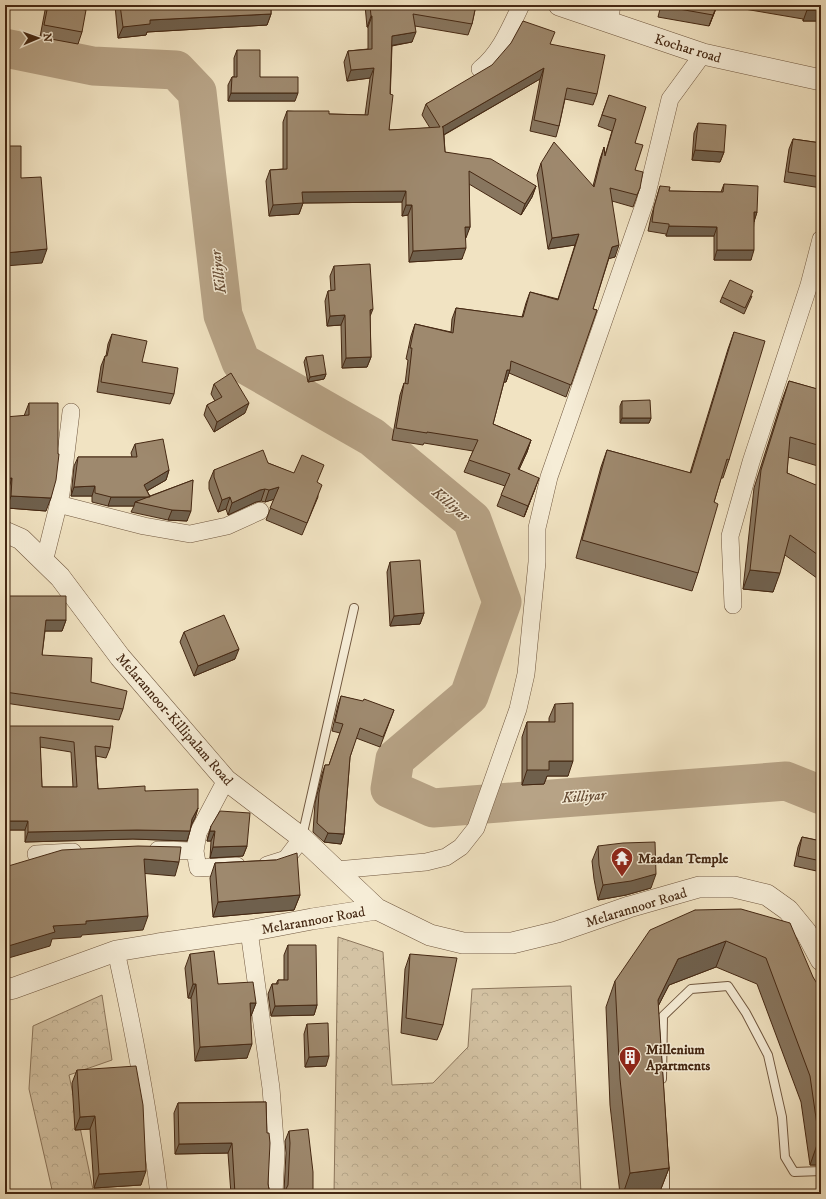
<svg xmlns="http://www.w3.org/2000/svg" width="826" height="1199" viewBox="0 0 826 1199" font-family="'IM FELL DW Pica',serif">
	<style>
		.forest { fill: url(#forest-crowns); stroke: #8c765c }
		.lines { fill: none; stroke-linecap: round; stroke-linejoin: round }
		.river { stroke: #b7a386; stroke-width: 39 }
		.service-casing { stroke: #70573f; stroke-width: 10 }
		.minor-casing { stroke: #70573f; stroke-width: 18 }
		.tertiary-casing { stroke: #70573f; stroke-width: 22 }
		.service { stroke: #f6edd7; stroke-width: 8 }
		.minor { stroke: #f6edd7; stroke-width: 17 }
		.tertiary { stroke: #f6edd7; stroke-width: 21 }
		.wall { fill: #88765f; stroke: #452813; fill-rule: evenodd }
		.shaded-wall { fill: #6f604d; stroke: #452813 }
		.building { fill: #9e896e; stroke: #452813; fill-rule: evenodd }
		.labels { text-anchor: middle; stroke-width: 3; stroke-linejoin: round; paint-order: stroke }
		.street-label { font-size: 14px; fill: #452813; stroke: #f6edd7 }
		.poi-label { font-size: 14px; font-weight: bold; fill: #452813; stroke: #f6edd7; text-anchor: start }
		.water-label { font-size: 15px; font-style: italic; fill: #674d36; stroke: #f6edd7 }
	</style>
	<defs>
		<pattern id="forest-crowns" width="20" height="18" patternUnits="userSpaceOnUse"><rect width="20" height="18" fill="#d4c3a4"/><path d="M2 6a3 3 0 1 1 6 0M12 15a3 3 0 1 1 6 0" fill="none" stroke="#b7a88c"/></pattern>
	</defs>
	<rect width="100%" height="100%" fill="#f1e3c2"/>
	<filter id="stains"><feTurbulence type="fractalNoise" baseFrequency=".005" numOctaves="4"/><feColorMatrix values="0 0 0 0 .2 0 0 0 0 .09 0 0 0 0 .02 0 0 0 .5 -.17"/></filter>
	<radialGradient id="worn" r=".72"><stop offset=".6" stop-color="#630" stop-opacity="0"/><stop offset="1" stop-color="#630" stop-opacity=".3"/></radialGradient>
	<!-- forest -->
	<path class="forest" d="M 338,937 L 383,952 L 392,1085 L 433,1083 L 468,1047 L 472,989 L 571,986 L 581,1194 L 334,1194 Z
		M 102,995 L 112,1060 L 69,1075 L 94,1194 L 53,1194 L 29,1089 L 33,1026 Z"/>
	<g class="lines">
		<!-- river -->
		<path class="river" d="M 5,48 L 93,66 L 176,70 L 197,92 L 223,315 L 241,362 L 372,437 L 472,520 L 502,602 L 469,696 L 395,759 L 390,789 L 433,808 L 786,781 L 821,795"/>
		<!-- service casing -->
		<g class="service-casing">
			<path id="service" d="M 302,837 L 354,608
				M 662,1079 L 663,1016 L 691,989 L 728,986 L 746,1013 L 768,1055 L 782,1117 L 785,1157 L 794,1172 L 821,1171
				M 665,1169 L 665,1194"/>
		</g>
		<!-- minor casing -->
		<g class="minor-casing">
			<path id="minor" d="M 609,23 L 612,5
				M 480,69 C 500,53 510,28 521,5
				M 58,504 L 144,526 L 190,534 L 227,526 L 260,511
				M 44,562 L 61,494 L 71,412
				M 733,605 L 730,536 L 751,462 L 809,285 L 821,239
				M 158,850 L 195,851 L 198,833 L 226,780
				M 195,851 L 198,868 L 237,866
				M 36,854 L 73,852
				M 267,865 L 286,859 L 302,838
				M 336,870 L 426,862 L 446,857 L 461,847 L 476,828 L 518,709 L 526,674 L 537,562 L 537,528 L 549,477 L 645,202 L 670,99 L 703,54
				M 249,931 L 271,1088 L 276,1153 L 274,1194
				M 116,951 C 134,1032 149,1112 159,1194"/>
		</g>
		<!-- tertiary casing -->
		<g class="tertiary-casing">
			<path id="tertiary" d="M 559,5 L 703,54 L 821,80
				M 5,532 L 21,539 L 60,577 L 120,657 L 226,780 L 302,838 L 377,909
				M 5,990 L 14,988 L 116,951 L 158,944 L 249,931 L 312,919 L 377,909 L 430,935 L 463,943 L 512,943 L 557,932 L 629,907 L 699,887 L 734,887 L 767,895 L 788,910 L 806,932 L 821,960"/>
		</g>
		<!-- service -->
		<use href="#service" class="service"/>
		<!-- minor -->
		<use href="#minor" class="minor"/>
		<!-- tertiary -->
		<use href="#tertiary" class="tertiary"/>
	</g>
	<!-- wall -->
	<path class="wall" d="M 46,5 L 64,5 L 82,32 L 78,44 L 40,37 Z
		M 115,5 L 271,5 L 271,14 L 267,25 L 147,32 L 146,35 L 118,38 Z
		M 365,5 L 476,5 L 472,24 L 468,35 L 415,26 L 412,42 L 392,46 L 389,130 L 430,128 L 422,115 L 426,104 L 551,44 L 597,94 L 593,105 L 565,99 L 559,126 L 556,137 L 530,131 L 540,79 L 444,135 L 445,152 L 536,186 L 532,197 L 521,215 L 469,184 L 470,227 L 465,238 L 462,259 L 409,262 L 408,215 L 402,216 L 402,202 L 303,203 L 299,214 L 269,216 L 266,181 L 270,170 L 283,169 L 283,122 L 287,111 L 329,114 L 365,115 L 370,78 L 347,81 L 344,62 L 348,51 L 368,49 L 368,27 L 367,27 Z
		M 661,5 L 821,5 L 821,21 L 803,21 L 803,19 L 721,5 L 720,7 L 717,6 L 709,26 L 658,17 Z
		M 237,50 L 260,77 L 295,101 L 228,101 L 228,85 L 232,77 L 234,77 L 234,58 Z
		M 609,95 L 635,143 L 635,170 L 640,188 L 633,207 L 612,201 L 615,257 L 609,258 L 593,309 L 597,310 L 566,397 L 509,373 L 506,382 L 504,382 L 493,424 L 531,440 L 527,452 L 519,469 L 535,489 L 524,517 L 497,506 L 505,486 L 464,472 L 473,451 L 424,443 L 423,445 L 392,440 L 400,395 L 404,383 L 405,384 L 408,360 L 406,359 L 411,336 L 415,324 L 451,332 L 452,319 L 456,308 L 522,317 L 526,303 L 530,292 L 558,299 L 575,245 L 548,249 L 537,175 L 541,163 L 593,186 L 600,159 L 604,147 L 605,155 L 612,131 L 598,126 Z
		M 698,123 L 724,152 L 720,162 L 692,160 L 694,133 Z
		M 793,139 L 821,143 L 821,188 L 784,182 L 789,149 Z
		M 724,184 L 757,212 L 754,221 L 751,260 L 714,260 L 714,236 L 666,236 L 666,234 L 648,231 L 651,217 L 660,186 L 669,191 L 721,192 Z
		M 334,266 L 370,317 L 371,357 L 367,367 L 342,368 L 341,325 L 327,326 L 325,301 L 328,291 L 331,291 L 330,276 Z
		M 752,296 L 744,314 L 720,302 L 722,297 Z
		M 734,332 L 729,460 L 723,478 L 721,478 L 714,502 L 698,573 L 692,591 L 576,558 L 601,467 L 607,450 L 690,473 L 728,349 Z
		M 112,334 L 174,394 L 170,404 L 97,392 L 101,366 L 105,356 L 106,356 L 108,344 Z
		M 306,357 L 326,374 L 324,379 L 308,382 L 304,362 Z
		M 789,381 L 820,390 L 821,387 L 821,467 L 788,457 L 787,473 L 821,488 L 821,581 L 785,555 L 773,592 L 743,589 L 754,488 L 782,400 Z
		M 214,384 L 245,413 L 214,432 L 204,415 L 207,405 L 215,401 L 211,394 Z
		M 622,401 L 651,418 L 649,423 L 620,423 L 620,406 Z
		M 29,403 L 46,511 L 7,508 L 8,491 L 24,416 Z
		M 135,444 L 169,470 L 166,480 L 147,491 L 150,496 L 193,480 L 187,521 L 168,520 L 131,512 L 134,506 L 108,506 L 92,502 L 92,496 L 71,496 L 74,466 L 78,457 L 132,457 L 131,453 Z
		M 268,463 L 317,483 L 318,497 L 302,535 L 266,520 L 274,499 L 265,502 L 261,501 L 256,502 L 228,515 L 226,509 L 218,512 L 209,489 L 209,482 L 214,470 Z
		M 390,562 L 424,613 L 420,624 L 390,626 L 387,572 Z
		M 5,596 L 66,620 L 62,631 L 45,631 L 42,655 L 91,682 L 123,709 L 119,720 L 5,703 Z
		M 184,632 L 235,659 L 194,676 L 180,642 Z
		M 341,696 L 394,710 L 380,747 L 356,738 L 350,757 L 344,834 L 341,844 L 324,842 L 313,832 L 315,803 L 322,774 L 325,765 L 329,765 L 340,733 L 332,731 L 338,705 Z
		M 555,704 L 568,776 L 547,776 L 544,784 L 522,785 L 522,737 L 527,722 L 549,722 L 549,718 Z
		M 5,726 L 110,748 L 106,758 L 96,756 L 98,789 L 145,791 L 198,808 L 195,818 L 192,824 L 187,841 L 133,839 L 25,842 L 25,830 L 5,830 ZM 40,747 L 71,752 L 73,787 L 42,787 Z
		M 211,826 L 247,846 L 243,856 L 210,858 L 211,841 L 207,841 L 208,836 Z
		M 802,837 L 821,841 L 821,872 L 794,866 L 798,847 Z
		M 598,846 L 651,888 L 626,895 L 598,900 L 594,879 L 592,861 Z
		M 276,860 L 300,895 L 294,910 L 213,917 L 210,878 L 215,863 Z
		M 695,910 L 813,977 L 821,1165 L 810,1165 L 801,1102 L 757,984 L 716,967 L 669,985 L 658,1006 L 669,1168 L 659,1194 L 620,1194 L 610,1105 L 606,1007 L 615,981 Z
		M 288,945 L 317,1005 L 314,1015 L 271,1016 L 268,994 L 272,984 L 276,984 L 278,980 L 284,980 L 284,955 Z
		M 190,954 L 218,984 L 256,1003 L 251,1016 L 247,1058 L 195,1061 L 191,998 L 188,998 L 185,968 Z
		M 410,954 L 443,1025 L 437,1040 L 401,1033 L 405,969 Z
		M 307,1024 L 326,1066 L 305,1067 L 304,1034 Z
		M 77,1070 L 141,1185 L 94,1188 L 90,1129 L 75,1130 L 72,1083 Z
		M 266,1102 L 268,1184 L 269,1189 L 273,1193 L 277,1194 L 283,1193 L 284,1191 L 286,1153 L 285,1141 L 289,1131 L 313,1194 L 231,1194 L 228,1153 L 175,1154 L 174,1113 L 178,1103 Z"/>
	<!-- shaded-wall -->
	<path class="shaded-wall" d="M 717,5 L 721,5 L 720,7 L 717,6 L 709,26 Z
		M 807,10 L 821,10 L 821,21 L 803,21 Z
		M 271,14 L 267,25 L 147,32 L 146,35 L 118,38 L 123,27 L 150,20 Z
		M 371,16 L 372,16 L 368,27 L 367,27 Z
		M 416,32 L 412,42 L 388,46 L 392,36 Z
		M 374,68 L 370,78 L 347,81 L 351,70 Z
		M 544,68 L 540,79 L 438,138 L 442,127 Z
		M 231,93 L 298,93 L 295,101 L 228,101 Z
		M 695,150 L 724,152 L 720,162 L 692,160 Z
		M 536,186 L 532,197 L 521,215 L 525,204 Z
		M 406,191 L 402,202 L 303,203 L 299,214 L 269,216 L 273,205 L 302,192 Z
		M 406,205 L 412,205 L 408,215 L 402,216 Z
		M 754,212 L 757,212 L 754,222 Z
		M 669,226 L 717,227 L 714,236 L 666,236 Z
		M 465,227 L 470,227 L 466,238 L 461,238 Z
		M 579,234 L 575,245 L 548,249 L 552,238 Z
		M 619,245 L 615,257 L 608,259 L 612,247 Z
		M 466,248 L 462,259 L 409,262 L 413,251 Z
		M 47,249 L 42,263 L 5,266 L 5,253 Z
		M 717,250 L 754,250 L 751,260 L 714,260 Z
		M 373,309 L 369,319 L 370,310 Z
		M 345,315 L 341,325 L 327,326 L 330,316 Z
		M 371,357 L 367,367 L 342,368 L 346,358 Z
		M 507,370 L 510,370 L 506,382 L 503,382 Z
		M 326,374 L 324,379 L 308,382 L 310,377 Z
		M 249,403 L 245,413 L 214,432 L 217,422 Z
		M 622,418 L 651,418 L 649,423 L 620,423 Z
		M 531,440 L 527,452 L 514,481 L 518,469 Z
		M 169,470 L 166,480 L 141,494 L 144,485 Z
		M 12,478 L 8,491 L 5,491 L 5,479 Z
		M 539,478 L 535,489 L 524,517 L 528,506 Z
		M 95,486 L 92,496 L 71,496 L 74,487 Z
		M 279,487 L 275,499 L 265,502 L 269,490 Z
		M 265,489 L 261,501 L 256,502 L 228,515 L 232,503 L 260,490 Z
		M 11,496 L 51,498 L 46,511 L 7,508 Z
		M 111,497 L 150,497 L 135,502 L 134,506 L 108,506 Z
		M 230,497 L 226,509 L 218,512 L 222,500 Z
		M 172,510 L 191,511 L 187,521 L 168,520 Z
		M 750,570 L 780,573 L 773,592 L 743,589 Z
		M 424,613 L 420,624 L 390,626 L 394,616 Z
		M 46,620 L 66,620 L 62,631 L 42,631 Z
		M 239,649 L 235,659 L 194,676 L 198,666 Z
		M 549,761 L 573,761 L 568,776 L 547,776 L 544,784 L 522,785 L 527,770 Z
		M 198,808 L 195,818 L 189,829 L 192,819 Z
		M 5,821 L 28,821 L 25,830 L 5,830 Z
		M 137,830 L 190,831 L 187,841 L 133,839 L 25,842 L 28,832 Z
		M 210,831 L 215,831 L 211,841 L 207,841 Z
		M 328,833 L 344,834 L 341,844 L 324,842 Z
		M 247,846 L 243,856 L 210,858 L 213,847 Z
		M 144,859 L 179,862 L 175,876 L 139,873 Z
		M 656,874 L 651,888 L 626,895 L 598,900 L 603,885 Z
		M 300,895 L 294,910 L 213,917 L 218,902 Z
		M 148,916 L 143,930 L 82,935 L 81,937 L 52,939 L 50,946 L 5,959 L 5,947 L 53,926 L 86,921 Z
		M 726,941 L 716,967 L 669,985 L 648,1026 L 658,1000 L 678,959 Z
		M 193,984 L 196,984 L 191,998 L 188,998 Z
		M 250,1003 L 256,1003 L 251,1016 Z
		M 317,1005 L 314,1015 L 271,1016 L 275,1006 Z
		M 252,1044 L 247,1058 L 195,1061 L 200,1047 Z
		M 329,1056 L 326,1066 L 305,1067 L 309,1057 Z
		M 95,1116 L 90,1129 L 75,1130 L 80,1117 Z
		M 819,1139 L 821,1139 L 821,1165 L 810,1165 Z
		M 232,1143 L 228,1153 L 175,1154 L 179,1144 Z
		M 669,1168 L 659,1194 L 623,1194 L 630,1173 Z
		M 146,1171 L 141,1185 L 94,1188 L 99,1174 Z"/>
	<!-- building -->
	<path class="building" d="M 48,5 L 64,5 L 64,6 L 86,10 L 82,32 L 44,25 Z
		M 120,5 L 271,5 L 271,14 L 150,20 L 150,24 L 123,27 Z
		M 370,5 L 476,5 L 472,24 L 413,14 L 416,32 L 392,36 L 390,94 L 393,95 L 389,130 L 440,127 L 426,104 L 492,65 L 511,43 L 523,21 L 555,32 L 550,44 L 605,55 L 597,94 L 567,88 L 559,126 L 534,120 L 544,68 L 442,127 L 443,127 L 445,152 L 491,159 L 536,186 L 525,204 L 469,171 L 470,227 L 465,227 L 466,248 L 413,251 L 412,205 L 406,205 L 406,191 L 302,192 L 303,203 L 273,205 L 270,170 L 287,169 L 287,111 L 329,111 L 329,114 L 368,115 L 374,68 L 351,70 L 348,51 L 372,49 L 372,16 L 371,16 Z
		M 662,5 L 717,5 L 713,15 L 662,6 Z
		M 788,5 L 821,5 L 821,10 L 807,10 L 807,8 Z
		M 237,50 L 260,50 L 260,77 L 298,77 L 298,93 L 231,93 L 232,77 L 237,77 Z
		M 609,95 L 646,107 L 635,143 L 643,145 L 635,170 L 643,172 L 640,188 L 637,195 L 610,188 L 619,245 L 612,247 L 593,309 L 597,310 L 571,385 L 511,361 L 510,370 L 507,370 L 493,424 L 531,440 L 518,469 L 539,478 L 528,506 L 501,495 L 510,474 L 469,460 L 478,440 L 427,432 L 427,433 L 396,428 L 404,383 L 408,384 L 412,348 L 410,348 L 415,324 L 453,333 L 456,308 L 523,317 L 530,292 L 558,300 L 579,234 L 552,238 L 541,163 L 554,142 L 594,187 L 604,147 L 605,156 L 616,119 L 602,115 Z
		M 698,123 L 726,125 L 724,152 L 695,150 Z
		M 793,139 L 821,143 L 821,177 L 788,172 Z
		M 5,146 L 21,146 L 21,178 L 41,177 L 47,249 L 5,253 Z
		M 724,184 L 758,186 L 757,212 L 754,212 L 754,250 L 717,250 L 717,227 L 669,226 L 669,224 L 652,222 L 654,207 L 660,186 L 670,187 L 669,191 L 723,192 Z
		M 370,264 L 373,309 L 370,310 L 371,357 L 346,358 L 345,315 L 330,316 L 328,291 L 335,290 L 334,266 Z
		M 730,280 L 753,291 L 745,308 L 722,297 Z
		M 734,332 L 765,341 L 729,460 L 727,459 L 714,502 L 718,504 L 698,573 L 582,540 L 607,450 L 691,473 Z
		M 112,334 L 147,341 L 142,362 L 178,368 L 174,394 L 101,382 L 105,356 L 107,356 Z
		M 323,355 L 326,374 L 310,377 L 306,357 Z
		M 231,373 L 249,403 L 217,422 L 207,405 L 222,397 L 214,384 Z
		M 789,381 L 821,390 L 821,446 L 790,437 L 787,473 L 816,485 L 821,488 L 821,557 L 790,535 L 780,573 L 750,570 L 761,470 Z
		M 650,400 L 651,418 L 622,418 L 622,401 Z
		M 29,403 L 58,403 L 58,454 L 59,454 L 56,480 L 51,498 L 11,496 L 12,478 L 5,479 L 5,417 L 29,415 Z
		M 163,439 L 169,470 L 144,485 L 150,497 L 111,497 L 95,493 L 95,486 L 74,487 L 78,457 L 137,457 L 135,444 Z
		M 263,450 L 268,463 L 294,473 L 302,455 L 324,465 L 317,482 L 322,485 L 307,523 L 270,508 L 279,487 L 269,490 L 265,489 L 260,490 L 232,503 L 230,497 L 222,500 L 214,477 L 214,470 Z
		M 193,480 L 191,511 L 172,510 L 135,502 Z
		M 420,560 L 424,613 L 394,616 L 390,562 Z
		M 5,596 L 66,596 L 66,620 L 46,620 L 42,655 L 92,658 L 91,682 L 127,691 L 123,709 L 5,692 Z
		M 224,615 L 239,649 L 198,666 L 184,632 Z
		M 341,696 L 363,701 L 364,699 L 394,710 L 383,737 L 360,728 L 350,757 L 344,834 L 328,833 L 317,823 L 319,793 L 325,765 L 329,765 L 343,724 L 335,722 Z
		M 573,703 L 573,761 L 549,761 L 549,770 L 527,770 L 527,722 L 555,722 L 555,704 Z
		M 5,726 L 113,726 L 110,748 L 95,746 L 98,789 L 145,786 L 145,791 L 198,789 L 198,808 L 192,819 L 190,831 L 137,830 L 28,832 L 28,821 L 5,821 ZM 40,737 L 74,742 L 77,787 L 42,787 Z
		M 220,811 L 250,813 L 247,846 L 213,847 L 215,831 L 210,831 L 211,826 Z
		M 802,837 L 821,841 L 821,861 L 798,856 Z
		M 655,842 L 656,874 L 631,881 L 603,885 L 599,865 L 598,846 L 623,843 Z
		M 138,846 L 181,847 L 179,862 L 144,859 L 148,916 L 86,921 L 86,924 L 53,926 L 55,932 L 5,947 L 5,867 L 62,850 Z
		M 297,853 L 300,895 L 218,902 L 215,863 L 276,860 Z
		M 741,909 L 790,923 L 813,977 L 821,990 L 821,1139 L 819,1139 L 810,1076 L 766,958 L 726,941 L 678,959 L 658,1000 L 669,1168 L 630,1173 L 620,1079 L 615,981 L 650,930 L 695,910 Z
		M 288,945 L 316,945 L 317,1005 L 275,1006 L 272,984 L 278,984 L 278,980 L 288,980 Z
		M 214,951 L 218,984 L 253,982 L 256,1003 L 250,1003 L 252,1044 L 200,1047 L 196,984 L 193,984 L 190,954 Z
		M 410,954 L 457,958 L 443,1025 L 406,1018 Z
		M 328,1023 L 329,1056 L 309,1057 L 307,1024 Z
		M 136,1066 L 143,1105 L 146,1171 L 99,1174 L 95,1116 L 80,1117 L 77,1070 Z
		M 266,1102 L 267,1133 L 269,1133 L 270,1143 L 268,1184 L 269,1189 L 273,1193 L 277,1194 L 283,1193 L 286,1189 L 288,1185 L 290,1143 L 289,1131 L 308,1129 L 313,1172 L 313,1194 L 235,1194 L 232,1143 L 179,1144 L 178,1103 Z"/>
	<!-- icons -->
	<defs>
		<g id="temple-pin" transform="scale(1.15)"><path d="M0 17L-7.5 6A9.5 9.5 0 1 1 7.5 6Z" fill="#8f2418" stroke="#f6edd7"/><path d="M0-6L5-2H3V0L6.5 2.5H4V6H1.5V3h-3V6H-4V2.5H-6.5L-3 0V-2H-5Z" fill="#fff"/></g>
		<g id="building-pin" transform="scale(1.15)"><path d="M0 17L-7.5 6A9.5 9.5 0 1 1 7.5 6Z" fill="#8f2418" stroke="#f6edd7"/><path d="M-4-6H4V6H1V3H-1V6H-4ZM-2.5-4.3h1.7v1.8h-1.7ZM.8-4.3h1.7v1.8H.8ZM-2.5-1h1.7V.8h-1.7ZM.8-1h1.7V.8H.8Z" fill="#fff"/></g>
	</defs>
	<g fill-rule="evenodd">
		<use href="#temple-pin" x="622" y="858"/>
		<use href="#building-pin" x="630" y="1057"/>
	</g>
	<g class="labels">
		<!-- street labels -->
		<g class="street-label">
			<text transform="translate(688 48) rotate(17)" y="5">Kochar road</text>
			<text transform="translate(175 719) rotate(49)" y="5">Melarannoor-Killipalam Road</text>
			<text transform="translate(636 907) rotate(-17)" y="5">Melarannoor Road</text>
			<text transform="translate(313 920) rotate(-10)" y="5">Melarannoor Road</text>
		</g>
		<!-- poi labels -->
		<g class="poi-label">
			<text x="638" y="863">Maadan Temple</text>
			<text x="646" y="1054">Millenium<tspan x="646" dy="16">Apartments</tspan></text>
		</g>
		<!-- water labels -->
		<g class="water-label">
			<text transform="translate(218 272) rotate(-97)" y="5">Killiyar</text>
			<text transform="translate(451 504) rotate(41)" y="5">Killiyar</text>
			<text transform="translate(584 796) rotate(-4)" y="5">Killiyar</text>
		</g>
	</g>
	<!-- margin -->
	<rect width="826" height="1199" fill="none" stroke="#f1e3c2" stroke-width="20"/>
	<rect x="6" y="6" width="814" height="1187" fill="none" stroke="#452813" stroke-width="2"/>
	<rect x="10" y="10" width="806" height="1179" fill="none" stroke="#452813"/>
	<!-- north arrow -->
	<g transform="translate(38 38) rotate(88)" stroke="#f6edd7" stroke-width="3" paint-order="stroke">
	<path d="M0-3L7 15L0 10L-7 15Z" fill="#452813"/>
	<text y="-6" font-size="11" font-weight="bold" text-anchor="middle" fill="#452813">N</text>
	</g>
	<rect width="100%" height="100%" filter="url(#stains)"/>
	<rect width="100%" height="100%" fill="url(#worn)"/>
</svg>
